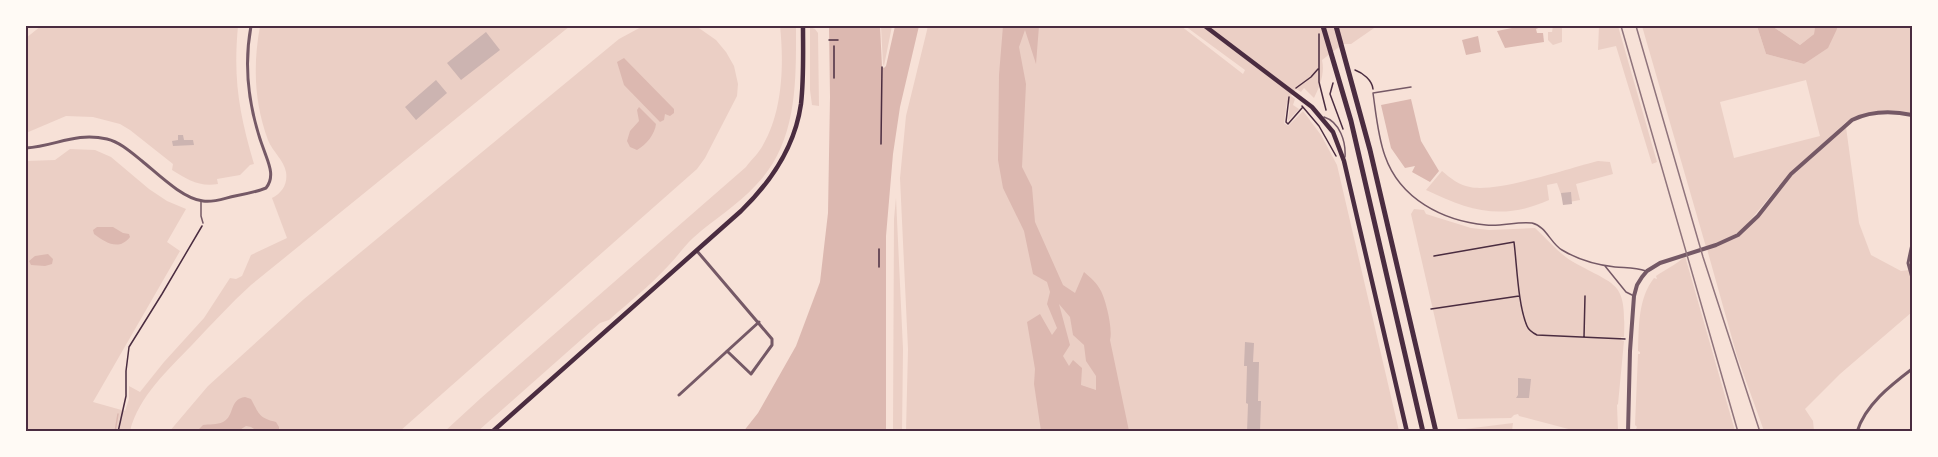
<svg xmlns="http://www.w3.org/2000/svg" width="1938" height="457" viewBox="0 0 1938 457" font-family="'Playfair Display',serif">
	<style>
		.green { fill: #ebcfc5; fill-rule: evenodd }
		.water { fill: #dcb8b0; fill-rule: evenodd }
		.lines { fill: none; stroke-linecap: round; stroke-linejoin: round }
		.stream { stroke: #dcb8b0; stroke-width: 1.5 }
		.building { fill: #ccb4b1 }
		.path { stroke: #4a2c40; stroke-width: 1.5 }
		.service { stroke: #755966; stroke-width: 1.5 }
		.minor { stroke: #755966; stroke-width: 3 }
		.tertiary { stroke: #755966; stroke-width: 4 }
		.secondary { stroke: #4a2c40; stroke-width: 4.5 }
		.motorway { stroke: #4a2c40; stroke-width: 5 }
		.rail { stroke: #8f747c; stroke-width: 1.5 }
		.neatline { fill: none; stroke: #4a2c40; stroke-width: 2 }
	</style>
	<rect width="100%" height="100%" fill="#f7e1d7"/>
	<!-- green -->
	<path class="green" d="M 41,26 L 238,26 C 233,79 239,113 254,164 L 250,165 L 240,175 L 217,179 L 218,184 C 199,187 188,180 172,170 L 173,164 L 130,130 L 120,124 L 93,117 L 66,116 L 26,133 L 26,38 Z
		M 260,26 L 570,26 L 251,285 C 230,304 211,325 192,345 C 167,371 139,396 130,431 L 26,431 L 26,161 L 55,160 L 70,149 L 95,150 L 111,157 L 149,189 L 167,201 L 186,209 L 167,242 L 180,251 L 93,402 L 125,411 L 129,399 L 129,386 L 140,392 L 164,362 L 204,318 L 230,278 L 236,279 L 242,276 L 251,255 L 287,238 L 272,198 C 282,193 288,184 286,172 C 284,160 272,151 268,140 C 254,102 253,65 260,26 Z
		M 643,26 L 696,26 L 716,40 L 726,52 L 734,66 L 738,84 L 737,96 L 705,158 L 697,169 L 400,431 L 169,432 L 208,386 L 304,299 L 619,39 Z
		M 780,26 L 796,26 C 796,81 798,142 756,185 C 738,205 714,219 693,238 C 684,246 678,256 669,265 C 651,285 629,302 609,320 L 600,323 L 478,431 L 445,431 L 481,398 L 746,167 C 751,160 759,153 763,145 C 783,111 784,63 780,26 Z
		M 881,26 L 892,26 L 884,66 L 883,64 Z
		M 928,26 L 1181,26 L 1243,74 L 1245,70 L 1185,26 L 1377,26 L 1351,44 L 1343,44 L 1322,60 C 1325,73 1320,86 1314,98 L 1304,88 L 1301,92 L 1296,89 L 1291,96 L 1295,99 L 1293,105 L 1299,109 L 1288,121 L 1290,104 L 1287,102 L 1284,123 L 1288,126 L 1303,111 L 1321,135 L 1337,165 L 1399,431 L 906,432 L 908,349 L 900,178 L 906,116 Z
		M 1553,26 L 1562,26 L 1562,42 L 1553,45 L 1548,40 L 1548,32 L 1552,32 Z
		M 1599,26 L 1618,26 L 1657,162 L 1652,164 L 1616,46 L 1598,50 Z
		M 1642,26 L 1757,26 L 1766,54 L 1804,64 L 1837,29 L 1837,26 L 1912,26 L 1912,114 L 1888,112 L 1861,116 L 1846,122 L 1783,181 L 1743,229 L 1731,237 L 1706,247 ZM 1806,80 L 1820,136 L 1734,158 L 1720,102 Z
		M 1772,26 L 1815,26 L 1814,34 L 1800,45 Z
		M 810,27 L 815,29 L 818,33 L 819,106 L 812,105 L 810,90 Z
		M 1846,127 L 1859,223 L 1871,255 L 1901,271 L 1909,270 L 1912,281 L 1912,312 L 1840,374 L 1805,409 L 1813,421 L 1814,431 L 1764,431 L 1737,356 L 1707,249 L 1733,239 L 1744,232 L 1792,176 Z
		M 1598,161 L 1610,162 L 1613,174 L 1576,184 L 1580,200 L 1564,203 L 1557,183 L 1547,185 L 1549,200 C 1502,221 1470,211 1426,190 L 1442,171 C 1450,178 1459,185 1470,187 C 1496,193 1570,168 1598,161 Z
		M 896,198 L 903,349 L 902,432 L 893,431 L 894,219 Z
		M 1414,209 L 1424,210 L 1426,214 L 1471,228 L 1489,230 L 1535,228 C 1548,240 1560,255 1575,263 C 1619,287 1626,282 1624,337 L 1621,337 L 1621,340 L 1624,341 L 1618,404 L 1617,405 L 1618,431 L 1576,431 L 1519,416 L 1518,414 L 1514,415 L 1511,418 L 1458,419 L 1411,214 Z
		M 1685,256 L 1735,431 L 1635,431 L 1637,427 L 1635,425 L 1638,354 L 1640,354 L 1640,352 L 1638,351 C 1639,325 1638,299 1654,278 L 1657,279 L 1656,276 C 1666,269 1676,265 1685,256 Z
		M 1513,423 L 1512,431 L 1449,431 Z"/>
	<!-- water -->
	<path class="water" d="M 829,26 L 880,26 L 882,67 L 884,68 L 886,66 L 895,26 L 919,26 L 900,107 L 893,154 L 886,236 L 886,431 L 743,432 L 758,413 L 796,346 L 820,282 L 828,213 L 830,97 Z
		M 1003,26 L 1039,26 L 1036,64 L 1025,30 L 1019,47 L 1026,84 L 1022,167 L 1032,187 L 1035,222 L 1063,285 L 1075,293 L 1084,272 C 1091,278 1097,283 1101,291 C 1106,301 1113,329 1110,340 L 1129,431 L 1041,431 L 1034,384 L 1035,369 L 1027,322 L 1040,314 L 1052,335 L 1057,328 L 1047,304 L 1050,292 L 1047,282 L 1033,274 L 1024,231 L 1003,188 L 998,160 L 999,75 ZM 1059,304 L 1070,317 L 1073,335 L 1084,345 L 1086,361 L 1096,376 L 1096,390 L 1081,385 L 1082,368 L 1073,360 L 1069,366 L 1063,356 L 1070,345 Z
		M 1513,26 L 1543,26 L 1536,29 L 1537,33 L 1543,33 L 1544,42 L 1505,48 L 1497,31 L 1512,28 Z
		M 1757,26 L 1772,26 L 1800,45 L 1814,34 L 1815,26 L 1837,26 L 1837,29 L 1828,48 L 1804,64 L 1766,54 Z
		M 1478,36 L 1481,52 L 1466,55 L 1462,40 Z
		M 624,58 L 674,109 L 674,113 L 670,116 L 665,114 L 664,120 L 660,122 L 624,85 L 617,62 Z
		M 1411,99 L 1421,141 L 1439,171 L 1430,182 L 1412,172 L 1415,166 L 1405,168 L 1391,148 L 1381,105 Z
		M 639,107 L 656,124 C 655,134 646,145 637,150 L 630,147 L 627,141 L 630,131 L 639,121 L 637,110 Z
		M 97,227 L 113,227 L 123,233 L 129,234 L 130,237 C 119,251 106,243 94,234 L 93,230 Z
		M 48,254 L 53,259 L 52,264 L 45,266 L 31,265 L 29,261 L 35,256 Z
		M 245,397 L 251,399 C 259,414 259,418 276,422 L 279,427 L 279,431 L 257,431 L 251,427 L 246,426 L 238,431 L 197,431 L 203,425 C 209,424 217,425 223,422 C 235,416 229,399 245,397 Z"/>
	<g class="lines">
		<!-- stream -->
		<path class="stream" d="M 115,432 L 118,414"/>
	</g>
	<!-- building -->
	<path class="building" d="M 486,32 L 500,50 L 461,80 L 447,63 Z
		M 436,80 L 447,93 L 416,120 L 405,107 Z
		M 178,135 L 183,135 L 184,140 L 193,140 L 194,145 L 173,146 L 172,141 L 178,140 Z
		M 1571,192 L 1572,204 L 1563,205 L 1561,193 Z
		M 1245,342 L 1254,343 L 1253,362 L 1259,362 L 1258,401 L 1261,401 L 1260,432 L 1247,432 L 1248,404 L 1246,403 L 1247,366 L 1244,366 Z
		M 1518,378 L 1531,379 L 1529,398 L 1516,398 L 1518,395 Z"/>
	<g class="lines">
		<!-- path -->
		<path class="path" d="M 1319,34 L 1319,82 L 1326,110
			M 829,40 L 838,40
			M 834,46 L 834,78
			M 1355,70 C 1363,73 1372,80 1373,89
			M 1333,83 L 1330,94 L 1343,129
			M 1296,88 L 1311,77 L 1318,69
			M 1289,97 L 1286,122 L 1288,124 L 1302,108
			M 1302,106 L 1319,126 L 1336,156
			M 881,144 L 882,67
			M 879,249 L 879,267
			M 1434,256 L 1514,242 C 1517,266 1518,305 1527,326 C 1529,331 1533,333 1537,335 L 1625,339
			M 1431,309 L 1519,296
			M 1584,337 L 1585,296
			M 118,432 L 126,396 L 126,371 L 129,347 L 162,294 L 202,226"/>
		<!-- service -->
		<path class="service" d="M 1411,87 L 1373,93 C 1376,114 1378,137 1385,156 C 1400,199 1443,221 1486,225 C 1501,227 1517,221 1532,223 C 1546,226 1551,244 1562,250 C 1577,259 1597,265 1615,267 C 1626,268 1635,267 1646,271
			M 1324,117 C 1340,122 1346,142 1345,157
			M 201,201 L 201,216 L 203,223
			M 1605,266 L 1626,292 L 1634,296"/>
		<!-- minor -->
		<path class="minor" d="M 26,148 C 56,146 75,132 107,139 C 120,142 132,153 142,161 C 158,174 183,199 203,201 C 213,203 225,198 235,196 C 246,194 256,192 266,188 C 275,177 269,164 265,153 C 249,111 243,69 251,26
			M 1912,244 L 1908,263 L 1912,278
			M 697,251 L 772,339 L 772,345 L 751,374 L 727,351
			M 679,395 L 759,322
			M 1857,432 C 1865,405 1891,385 1912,369"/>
		<!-- tertiary -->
		<path class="tertiary" d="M 1628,432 L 1630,351 L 1634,296 L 1637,285 L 1642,277 L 1647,271 L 1660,263 L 1716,245 L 1738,235 L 1758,216 L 1791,174 L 1852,120 C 1871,111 1893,111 1912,115"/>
		<!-- secondary -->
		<path class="secondary" d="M 1205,26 L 1312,107 L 1333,132 L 1344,161 L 1407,432
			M 492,432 L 741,211 C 771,182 795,146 801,104 C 804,78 803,51 803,26"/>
		<!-- motorway -->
		<path class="motorway" d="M 1323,26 L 1351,121 L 1423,432
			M 1336,26 L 1370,150 L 1436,432"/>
		<!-- rail -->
		<path class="rail" d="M 1621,26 L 1738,432
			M 1636,26 L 1703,257 L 1760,432"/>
	</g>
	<!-- border -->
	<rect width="1938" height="457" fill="none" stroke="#fffaf5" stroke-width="54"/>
	<rect x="27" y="27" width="1884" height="403" class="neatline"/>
</svg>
